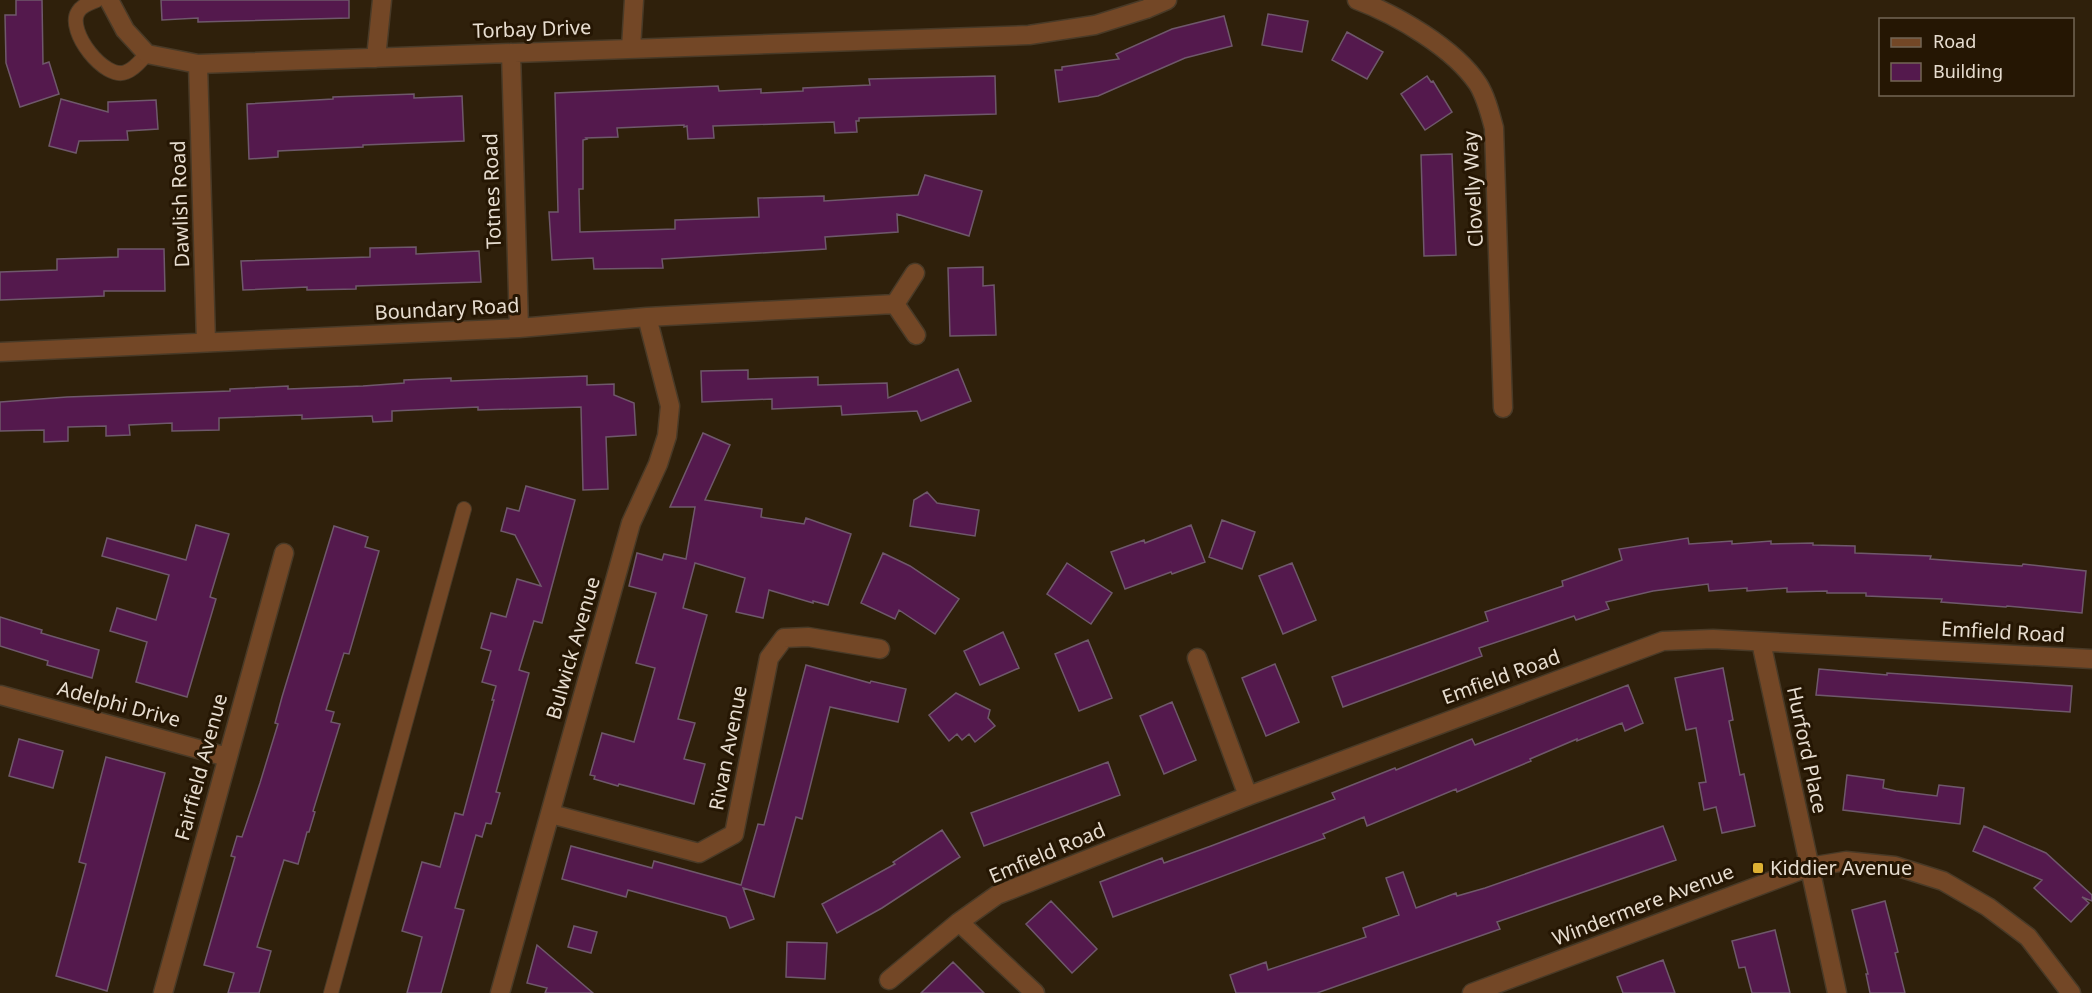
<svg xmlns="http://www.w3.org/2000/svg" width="2092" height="993" viewBox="0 0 2092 993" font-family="'Noto Sans',sans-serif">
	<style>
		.building { fill: #54194d; stroke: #6f586b; stroke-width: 1.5 }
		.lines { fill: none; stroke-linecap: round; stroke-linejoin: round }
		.service-casing { stroke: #493a27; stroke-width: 16 }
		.minor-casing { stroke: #493a27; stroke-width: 21 }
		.service { stroke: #734726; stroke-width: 14 }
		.minor { stroke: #734726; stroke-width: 18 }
		.poi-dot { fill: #deb133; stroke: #251603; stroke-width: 2 }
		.labels { text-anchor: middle; stroke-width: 6; stroke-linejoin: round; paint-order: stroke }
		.street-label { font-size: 20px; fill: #e7ddd0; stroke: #251603 }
		.poi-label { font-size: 20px; fill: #e7ddd0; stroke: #251603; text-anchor: start }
	</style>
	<rect width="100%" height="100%" fill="#2f200b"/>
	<!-- building -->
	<path class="building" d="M 16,0 L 42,0 L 43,64 L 49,62 L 59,94 L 20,107 L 6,63 L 5,15 L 16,15 Z
		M 161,0 L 349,0 L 349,18 L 198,22 L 198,18 L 162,20 Z
		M 1268,14 L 1308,21 L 1302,52 L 1262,45 Z
		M 1224,16 L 1232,46 L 1185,58 L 1098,96 L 1059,102 L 1055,70 L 1062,70 L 1062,67 L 1119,59 L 1116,54 L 1172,29 Z
		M 1347,32 L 1383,52 L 1367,79 L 1332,60 Z
		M 995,76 L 996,114 L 859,118 L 859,121 L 856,121 L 857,132 L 835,133 L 834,122 L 713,126 L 714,138 L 688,139 L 687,126 L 684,127 L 684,125 L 617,128 L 618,137 L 586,138 L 587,139 L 583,140 L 583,189 L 579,189 L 580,232 L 675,229 L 675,220 L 759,217 L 758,198 L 824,196 L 824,201 L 918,195 L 925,175 L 982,191 L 969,236 L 897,214 L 898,232 L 825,237 L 826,249 L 662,259 L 663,268 L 594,269 L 593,258 L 552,260 L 549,212 L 558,212 L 555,93 L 718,86 L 719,91 L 761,89 L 761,93 L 803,91 L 803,88 L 870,85 L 869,79 Z
		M 1427,76 L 1431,82 L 1433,81 L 1452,112 L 1425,130 L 1401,94 Z
		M 414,94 L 414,98 L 462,96 L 464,141 L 363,145 L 363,147 L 278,151 L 278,157 L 249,159 L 247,104 L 333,99 L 333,97 Z
		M 61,99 L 108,112 L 108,102 L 156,100 L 158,129 L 127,131 L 128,140 L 79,141 L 76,153 L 49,146 Z
		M 1452,154 L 1456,255 L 1424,256 L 1421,155 Z
		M 416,247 L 416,254 L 479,251 L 481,282 L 356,286 L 356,289 L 307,290 L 307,287 L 243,290 L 241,261 L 370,257 L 370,248 Z
		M 118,249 L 164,249 L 165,291 L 104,291 L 104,296 L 0,300 L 0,272 L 57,270 L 57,259 L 118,257 Z
		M 983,267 L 983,286 L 994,285 L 996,335 L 950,336 L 948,268 Z
		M 958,369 L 971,401 L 921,421 L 917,411 L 842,415 L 841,406 L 772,409 L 772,399 L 702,402 L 701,371 L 748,370 L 748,379 L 818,377 L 818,385 L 887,383 L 888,398 Z
		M 587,376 L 587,385 L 614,384 L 614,395 L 634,403 L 636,435 L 606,437 L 608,489 L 583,490 L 581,407 L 478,410 L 478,407 L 392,411 L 392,421 L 373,422 L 372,416 L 302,419 L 302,415 L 219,418 L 219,430 L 172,431 L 172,423 L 129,425 L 130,435 L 106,436 L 106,426 L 68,427 L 68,441 L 44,442 L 44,430 L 0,431 L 0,402 L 67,397 L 230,391 L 230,389 L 288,386 L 288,389 L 363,386 L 404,383 L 404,380 L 427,379 L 451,378 L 451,381 Z
		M 703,433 L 730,445 L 705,500 L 762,509 L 761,517 L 804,524 L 806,518 L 851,534 L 828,605 L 813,601 L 813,603 L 769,590 L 763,618 L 736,612 L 745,578 L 695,563 L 683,608 L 707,615 L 678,719 L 695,723 L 684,759 L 705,764 L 694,804 L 619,784 L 618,786 L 594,779 L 595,776 L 590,775 L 602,733 L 634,742 L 655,668 L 636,663 L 656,593 L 629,586 L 637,553 L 662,560 L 664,554 L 686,559 L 695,507 L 670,507 Z
		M 526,486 L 575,500 L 542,623 L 534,621 L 519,670 L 529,673 L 496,792 L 500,793 L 491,824 L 486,823 L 482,837 L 476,835 L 455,908 L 464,910 L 441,993 L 407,993 L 422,937 L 402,931 L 422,862 L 440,867 L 455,813 L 463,815 L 494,700 L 492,700 L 496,686 L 482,682 L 491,651 L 481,648 L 491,613 L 506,617 L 517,579 L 541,586 L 515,535 L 501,531 L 507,508 L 519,511 Z
		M 927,492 L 937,503 L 979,510 L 975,536 L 910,526 L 914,500 Z
		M 1222,520 L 1255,532 L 1242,569 L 1209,557 Z
		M 196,525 L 229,534 L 210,597 L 216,599 L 187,697 L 136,682 L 147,642 L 110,631 L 117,608 L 156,620 L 169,575 L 102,556 L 107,538 L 186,560 Z
		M 1191,525 L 1205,562 L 1172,574 L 1171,572 L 1125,589 L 1111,552 L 1144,540 L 1145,543 Z
		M 334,526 L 368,537 L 365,547 L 379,551 L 349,654 L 344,653 L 326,710 L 334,712 L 331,722 L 340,724 L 313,811 L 315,812 L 309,832 L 307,832 L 298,864 L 284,860 L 272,898 L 257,947 L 271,951 L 259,993 L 228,993 L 234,973 L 204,965 L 235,857 L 231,856 L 237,836 L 242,837 L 260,783 L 278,724 L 275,723 L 282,697 Z
		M 1688,538 L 1689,544 L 1732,541 L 1732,544 L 1771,541 L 1771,544 L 1813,543 L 1813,545 L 1855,546 L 1855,553 L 1931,556 L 1930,559 L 2022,566 L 2023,564 L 2086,571 L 2082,613 L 2007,606 L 2006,607 L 1941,602 L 1942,599 L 1866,596 L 1866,593 L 1827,593 L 1827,591 L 1787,592 L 1787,588 L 1747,591 L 1747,588 L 1709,591 L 1708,584 L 1653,591 L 1606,602 L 1609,609 L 1576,620 L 1574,616 L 1479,648 L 1482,656 L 1343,707 L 1332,677 L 1488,621 L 1485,612 L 1563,586 L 1562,581 L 1622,560 L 1619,549 Z
		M 883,553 L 910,566 L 959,599 L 935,634 L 899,610 L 895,619 L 861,603 Z
		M 1067,563 L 1112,593 L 1091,624 L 1047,594 Z
		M 1292,563 L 1316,620 L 1283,634 L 1259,576 Z
		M 0,617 L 42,630 L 41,633 L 99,650 L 92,678 L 47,665 L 48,661 L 0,646 Z
		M 1003,632 L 1019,668 L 980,685 L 964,651 Z
		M 1088,640 L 1112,698 L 1079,711 L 1055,654 Z
		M 1275,664 L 1299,722 L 1266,736 L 1242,678 Z
		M 806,665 L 870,683 L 871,681 L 906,689 L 898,722 L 830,707 L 802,819 L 796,817 L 774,897 L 743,888 L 754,919 L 730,928 L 726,917 L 628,890 L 626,897 L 562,879 L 571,846 L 652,868 L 654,861 L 741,885 L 758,824 L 764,825 Z
		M 1723,668 L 1733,720 L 1729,721 L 1740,775 L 1744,774 L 1755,826 L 1722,833 L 1716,807 L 1704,810 L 1699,783 L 1706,782 L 1696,728 L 1686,730 L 1675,678 Z
		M 1819,669 L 1887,675 L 1887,673 L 2072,686 L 2070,712 L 1816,695 Z
		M 1628,685 L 1643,723 L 1625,731 L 1622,723 L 1577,741 L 1577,739 L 1530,759 L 1531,761 L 1457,792 L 1456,789 L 1367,826 L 1364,817 L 1323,834 L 1325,838 L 1113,917 L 1100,882 L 1162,858 L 1164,863 L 1211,846 L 1335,799 L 1332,793 L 1395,768 L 1396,770 L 1472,739 L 1475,745 Z
		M 956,693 L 990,710 L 988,718 L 995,726 L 975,742 L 969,734 L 962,740 L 957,734 L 949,741 L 929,715 Z
		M 1172,702 L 1196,760 L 1164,774 L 1140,716 Z
		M 19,739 L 63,751 L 53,788 L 9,776 Z
		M 106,757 L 165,773 L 107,991 L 56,976 L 86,864 L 79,862 Z
		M 1108,762 L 1120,795 L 984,846 L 971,813 Z
		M 1847,775 L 1884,780 L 1883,788 L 1896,791 L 1937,796 L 1939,785 L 1964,788 L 1960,824 L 1843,810 Z
		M 1663,826 L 1676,860 L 1497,922 L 1500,929 L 1317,993 L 1236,993 L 1230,975 L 1266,962 L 1268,970 L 1366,937 L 1363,928 L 1399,915 L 1386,878 L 1403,872 L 1416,908 L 1456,893 L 1457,896 L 1485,888 Z
		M 1984,826 L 2046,853 L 2092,895 L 2092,901 L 2082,897 L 2089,903 L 2071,922 L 2034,888 L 2042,880 L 1973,851 Z
		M 942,830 L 960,857 L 882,908 L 837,933 L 822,904 L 895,864 L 893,862 Z
		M 1051,901 L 1097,949 L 1072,973 L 1026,924 Z
		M 1885,901 L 1898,952 L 1895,953 L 1905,993 L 1870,993 L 1866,974 L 1868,974 L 1852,910 Z
		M 574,926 L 597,932 L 591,953 L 568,947 Z
		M 1775,930 L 1790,993 L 1752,993 L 1745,967 L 1739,968 L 1732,941 Z
		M 787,942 L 827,943 L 825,979 L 786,977 Z
		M 537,945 L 593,993 L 545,993 L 547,988 L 527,983 Z
		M 1663,960 L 1675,993 L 1623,993 L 1617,977 Z
		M 953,962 L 984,993 L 921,993 Z"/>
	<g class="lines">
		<!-- service casing -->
		<g class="service-casing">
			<path id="service" d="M 97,0 C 90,3 82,5 78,12 C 66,31 105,81 126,72 C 135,69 141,60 147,54
				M 331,993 L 464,509"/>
		</g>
		<!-- minor casing -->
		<g class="minor-casing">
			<path id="minor" d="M 109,0 L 125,30 L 147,54 L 198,64 L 1029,35 L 1095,25 L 1146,9 L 1167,0
				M 1357,0 C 1397,15 1454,48 1478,84 C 1486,97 1490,113 1494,128 L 1503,408
				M 631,48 L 634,0
				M 511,53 L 519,328
				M 376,58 L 382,0
				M 198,64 L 206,342
				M 895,304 L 916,335
				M 895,304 L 915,273
				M 0,352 L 519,328 L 647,317 L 895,304
				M 1761,642 L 1837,993
				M 1197,658 L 1248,796
				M 0,695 L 227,757
				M 551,814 L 699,853 L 734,834 L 769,658 L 784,638 L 808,637 L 880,649
				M 959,922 L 1035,993
				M 889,980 L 959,922 L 997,895 L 1248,796 L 1663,641 L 1713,639 L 2092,659
				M 163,993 L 284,553
				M 500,993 L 631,523 L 658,464 L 667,436 L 670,406 L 647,317
				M 1472,993 L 1809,867 L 1846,861 L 1895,866 L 1943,881 L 1988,907 L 2028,937 L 2071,993"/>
		</g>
		<!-- service -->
		<use href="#service" class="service"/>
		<!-- minor -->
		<use href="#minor" class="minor"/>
	</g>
	<!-- markers -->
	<rect class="poi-dot" x="1752" y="862" width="12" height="12" rx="3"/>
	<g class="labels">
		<!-- street labels -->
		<g class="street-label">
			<text transform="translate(532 29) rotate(-2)" y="7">Torbay Drive</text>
			<text transform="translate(1473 189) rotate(-93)" y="7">Clovelly Way</text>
			<text transform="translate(492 191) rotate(-92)" y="7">Totnes Road</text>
			<text transform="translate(180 204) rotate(-92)" y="7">Dawlish Road</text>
			<text transform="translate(447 309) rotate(-3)" y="7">Boundary Road</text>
			<text transform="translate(2003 632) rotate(3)" y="7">Emfield Road</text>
			<text transform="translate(573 648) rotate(-74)" y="7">Bulwick Avenue</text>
			<text transform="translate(1501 677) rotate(-20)" y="7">Emfield Road</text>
			<text transform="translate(119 704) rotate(15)" y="7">Adelphi Drive</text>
			<text transform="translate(728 748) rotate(-79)" y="7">Rivan Avenue</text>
			<text transform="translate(1807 750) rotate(78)" y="7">Hurford Place</text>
			<text transform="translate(201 767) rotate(-75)" y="7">Fairfield Avenue</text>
			<text transform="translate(1047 853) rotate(-23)" y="7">Emfield Road</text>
			<text transform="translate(1643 905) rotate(-21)" y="7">Windermere Avenue</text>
		</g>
		<!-- poi labels -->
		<g class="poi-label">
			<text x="1770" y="875">Kiddier Avenue</text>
		</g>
	</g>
	<!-- legend -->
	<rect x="1879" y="18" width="195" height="78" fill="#251603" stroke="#736655" stroke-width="1.5"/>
	<rect x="1891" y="38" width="30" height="9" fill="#734726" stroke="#736655" stroke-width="1.5"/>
	<text x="1933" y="48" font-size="18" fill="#e7ddd0">Road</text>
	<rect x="1891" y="63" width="30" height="18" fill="#54194d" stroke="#736655" stroke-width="1.5"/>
	<text x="1933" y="78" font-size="18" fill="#e7ddd0">Building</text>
</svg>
